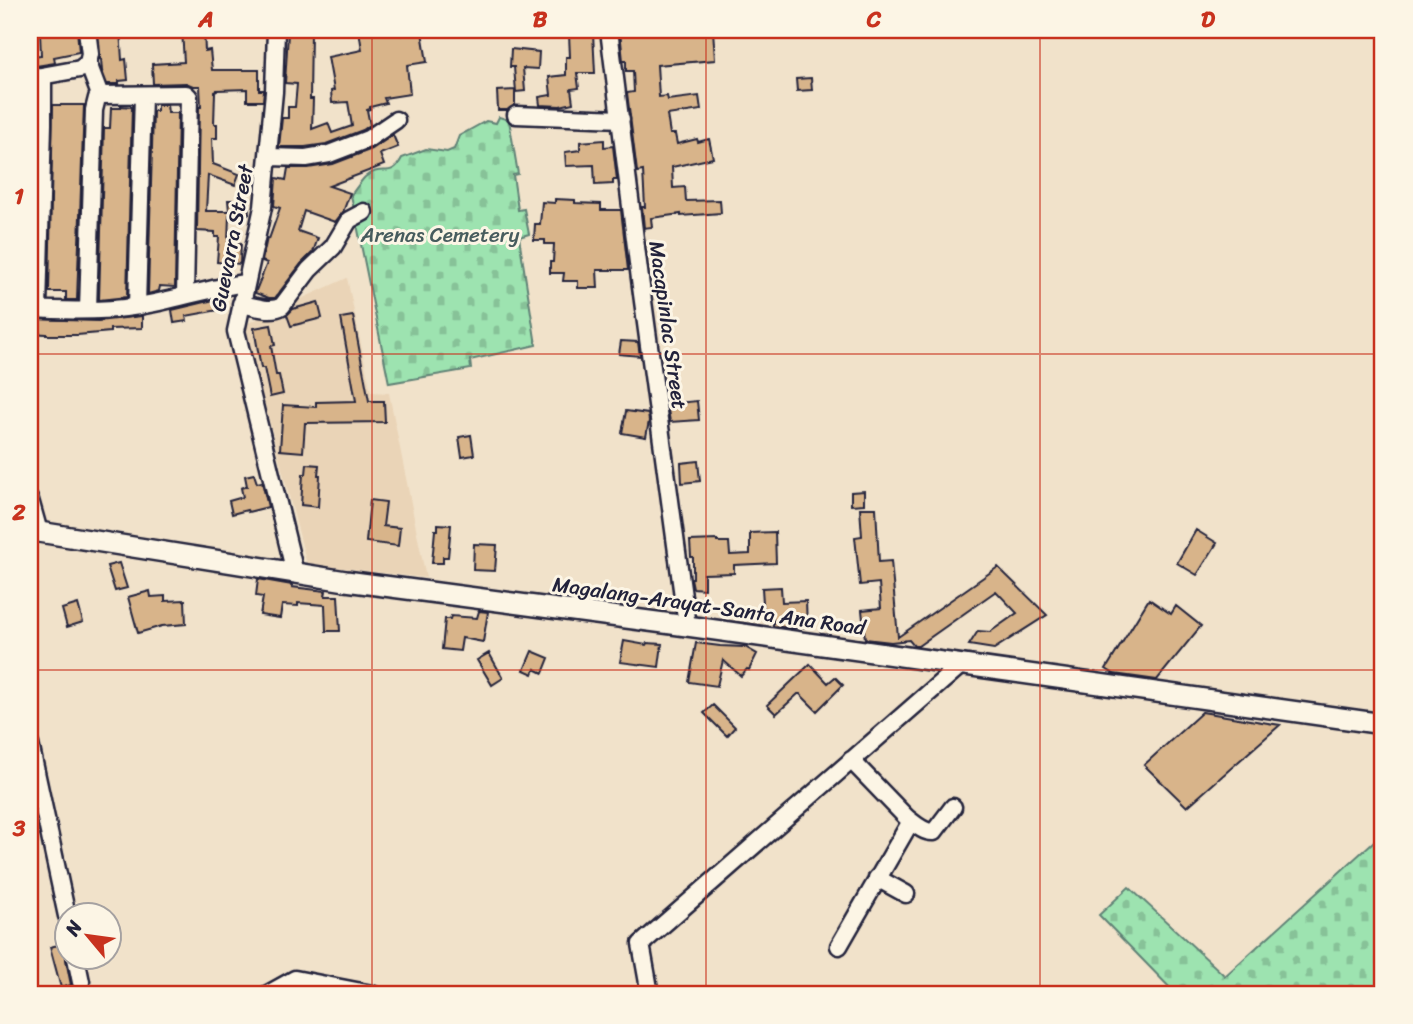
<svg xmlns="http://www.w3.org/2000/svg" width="1413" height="1024" viewBox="0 0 1413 1024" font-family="Sriracha,sans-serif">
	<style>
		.built { fill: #ead4b7 }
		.cemetery { fill: url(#cemetery-stones); stroke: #608276; stroke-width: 2 }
		.building { fill: #d8b48a; stroke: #22223b; stroke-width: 2 }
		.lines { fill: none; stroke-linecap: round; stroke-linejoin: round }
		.minor-casing { stroke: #22223b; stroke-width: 21 }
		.major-casing { stroke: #22223b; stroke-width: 24 }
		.minor { stroke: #fcf5e5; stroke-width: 16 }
		.major { stroke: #fcf5e5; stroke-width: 19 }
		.grid { fill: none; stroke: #c8321e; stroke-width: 2; stroke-opacity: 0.55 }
		.labels { text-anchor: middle; stroke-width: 6; stroke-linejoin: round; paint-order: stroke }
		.park-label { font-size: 21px; fill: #475c5e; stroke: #fcf5e5 }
		.street-label { font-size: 21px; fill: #22223b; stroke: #fcf5e5 }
		.neatline { fill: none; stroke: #c8321e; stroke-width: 2.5 }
		.grid-label { font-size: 23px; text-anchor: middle; font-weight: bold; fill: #c8321e }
	</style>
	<defs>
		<pattern id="cemetery-stones" width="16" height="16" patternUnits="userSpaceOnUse" patternTransform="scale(1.75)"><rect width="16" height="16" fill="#9de3b0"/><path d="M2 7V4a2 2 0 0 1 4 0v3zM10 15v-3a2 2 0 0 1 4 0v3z" fill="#87c298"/></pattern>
	</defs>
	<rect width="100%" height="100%" fill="#f1e2ca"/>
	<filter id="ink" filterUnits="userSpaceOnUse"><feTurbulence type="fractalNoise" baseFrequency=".0143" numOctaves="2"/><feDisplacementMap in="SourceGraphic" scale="14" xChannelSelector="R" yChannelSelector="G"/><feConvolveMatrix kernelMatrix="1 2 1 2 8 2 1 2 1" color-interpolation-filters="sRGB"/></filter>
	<g filter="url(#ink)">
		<!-- built -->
		<path class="built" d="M 347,278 L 371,392 L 389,393 L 426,578 L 307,564 L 244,325 Z"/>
		<!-- cemetery -->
		<path class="cemetery" d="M 499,117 L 509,120 L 518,174 L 513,175 L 518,210 L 524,209 L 529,234 L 519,237 L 536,345 L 470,360 L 471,369 L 389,383 L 351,195 C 355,190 360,182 365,177 C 382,163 391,180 402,158 L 426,149 L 447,152 L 454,149 L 459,136 L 486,121 L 496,123 Z
			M 1383,833 L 1383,994 L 1176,994 L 1099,915 L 1129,887 L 1225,976 Z"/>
		<!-- building -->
		<path class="building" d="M 66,30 L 77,30 L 79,52 L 54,57 L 55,63 L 30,67 L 30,56 L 41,55 L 40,33 Z
			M 98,30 L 120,30 L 122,60 L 126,59 L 128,80 L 119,81 L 119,84 L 107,84 L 102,71 L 101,59 L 100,59 L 100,53 Z
			M 182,30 L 204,30 L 205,51 L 210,50 L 212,70 L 259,70 L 259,90 L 264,90 L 263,101 L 247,101 L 247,89 L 217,90 L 217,91 L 215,92 L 214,124 L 217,124 L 217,138 L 212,138 L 213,164 L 239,174 L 235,185 L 208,175 L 206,211 L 229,211 L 228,200 L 248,200 L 249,214 L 229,215 L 228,242 L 241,243 L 240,264 L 217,262 L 219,237 L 215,237 L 215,232 L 197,231 L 199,107 L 201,107 L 200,86 L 193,86 L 186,83 L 153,84 L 152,64 L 184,62 Z
			M 299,30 L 311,30 L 310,99 L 313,99 L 312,129 L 328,123 L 332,133 L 352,126 L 348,102 L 332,103 L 331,91 L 334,90 L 328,57 L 362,50 L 359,30 L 402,30 L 402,35 L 422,32 L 427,62 L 407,65 L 410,94 L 384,98 L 386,103 L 370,107 L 370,109 L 367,110 L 370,125 L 363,130 L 326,144 L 305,147 L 279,147 L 282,118 L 288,118 L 288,107 L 295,107 L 297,84 L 285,83 L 288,33 L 299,34 Z
			M 634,30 L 713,30 L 715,60 L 657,65 L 659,97 L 667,96 L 668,100 L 699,96 L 701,110 L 667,115 L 670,134 L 675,134 L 677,144 L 697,139 L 698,142 L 709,139 L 713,158 L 672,167 L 673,188 L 685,187 L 686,201 L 720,200 L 721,213 L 681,216 L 681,214 L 651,218 L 652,227 L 644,228 L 642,207 L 645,207 L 643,171 L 637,172 L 627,93 L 634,92 L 633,71 L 626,71 L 626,61 L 623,61 L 620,31 Z
			M 593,33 L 595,73 L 577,73 L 579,88 L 571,89 L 573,103 L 560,106 L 540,105 L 539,97 L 551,95 L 549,77 L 566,75 L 566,57 L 570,57 L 569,34 Z
			M 511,49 L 539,52 L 538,69 L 523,68 L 525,91 L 516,92 L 514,67 L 510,67 Z
			M 811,78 L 812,90 L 797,91 L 796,79 Z
			M 515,90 L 515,105 L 507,110 L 498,110 L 497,91 Z
			M 53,105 L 84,105 L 77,300 L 66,300 L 66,292 L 49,292 Z
			M 157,105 L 167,105 L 168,113 L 178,113 L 175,287 L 160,286 L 159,291 L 148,294 L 153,111 L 157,111 Z
			M 121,106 L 132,107 L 127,297 L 99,300 L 104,128 L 110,128 L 111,108 L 121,108 Z
			M 393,135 L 398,147 L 380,154 L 384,165 L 329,186 L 350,193 L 343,212 L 335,222 L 304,211 L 298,231 L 318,238 L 313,252 L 301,264 L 275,298 L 269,298 L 255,293 L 267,263 L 262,261 L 267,238 L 269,239 L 280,208 L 274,206 L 276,178 L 286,180 L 288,168 L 308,168 L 333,164 L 372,149 Z
			M 604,140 L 604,147 L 613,146 L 617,180 L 613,180 L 613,184 L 595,185 L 594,165 L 566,166 L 565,152 L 580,150 L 580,142 Z
			M 555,199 L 575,200 L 575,203 L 601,204 L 601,210 L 621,210 L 628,270 L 597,270 L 598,288 L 578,288 L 578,281 L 563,281 L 564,273 L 550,273 L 550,262 L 553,262 L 554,244 L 545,244 L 545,240 L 534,240 L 535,224 L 540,224 L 542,202 L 555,203 Z
			M 222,298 L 224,309 L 186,316 L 187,321 L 174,323 L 172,310 Z
			M 318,302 L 322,318 L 291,326 L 287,315 L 293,309 Z
			M 142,316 L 142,328 L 110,329 L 110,332 L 77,335 L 46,335 L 46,334 L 30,333 L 30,319 L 98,321 Z
			M 353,316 L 369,401 L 384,401 L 385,422 L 305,423 L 303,452 L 280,450 L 283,405 L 316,407 L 316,402 L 356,401 L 341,318 Z
			M 271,325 L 275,345 L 271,346 L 276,375 L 279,375 L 283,394 L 270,397 L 264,368 L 261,368 L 254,328 Z
			M 621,341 L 638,342 L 640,356 L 619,354 Z
			M 697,401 L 699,420 L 670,422 L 667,404 Z
			M 626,411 L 648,414 L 649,421 L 646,437 L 622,433 Z
			M 471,435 L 474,455 L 462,457 L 459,437 Z
			M 698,461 L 700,481 L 682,483 L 681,463 Z
			M 307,464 L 319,465 L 318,475 L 320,475 L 318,507 L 301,505 L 303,474 L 306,474 Z
			M 254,474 L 257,483 L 262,482 L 268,507 L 248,512 L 247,510 L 232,514 L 229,501 L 243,497 L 241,488 L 247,486 L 245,476 Z
			M 864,491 L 864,504 L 851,505 L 851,492 Z
			M 370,500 L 386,502 L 383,526 L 400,528 L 398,546 L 366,542 Z
			M 860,508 L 876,508 L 879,562 L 891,561 L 898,637 L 998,567 L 1047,615 L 994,649 L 969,645 L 978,631 L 990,632 L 1017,613 L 996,591 L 918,646 L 914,646 L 909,640 L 891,642 L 865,639 L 862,610 L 881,608 L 879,583 L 860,585 L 855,537 L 862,536 Z
			M 438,524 L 451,525 L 448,557 L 443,557 L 443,563 L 432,563 L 435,530 L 438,530 Z
			M 1196,530 L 1217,543 L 1197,575 L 1177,563 Z
			M 775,532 L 776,563 L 734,565 L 734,573 L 704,574 L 704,589 L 693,588 L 691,578 L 693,578 L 693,557 L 691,557 L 690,541 L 717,540 L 717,542 L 729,542 L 730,555 L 750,554 L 750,533 Z
			M 474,544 L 497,545 L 495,571 L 473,570 Z
			M 119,563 L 127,588 L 115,591 L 107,566 Z
			M 258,579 L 292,585 L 292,587 L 326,591 L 325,596 L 338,596 L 340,631 L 326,631 L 325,605 L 298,603 L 298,606 L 282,605 L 280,618 L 260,615 L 263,597 L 256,596 Z
			M 781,587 L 782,602 L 806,601 L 807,627 L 791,628 L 773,626 L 773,618 L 764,618 L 762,588 Z
			M 150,591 L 151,597 L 165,596 L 165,601 L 185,600 L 186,624 L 162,626 L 138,633 L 128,597 Z
			M 1149,599 L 1171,614 L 1176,606 L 1201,626 L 1157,680 L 1114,674 L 1106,669 Z
			M 78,604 L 83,622 L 67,627 L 62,609 Z
			M 479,611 L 488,612 L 483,642 L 462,638 L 460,651 L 442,649 L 445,619 L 450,619 L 451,616 L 477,618 Z
			M 624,641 L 646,645 L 647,643 L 662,644 L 659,667 L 620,662 Z
			M 696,643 L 720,646 L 745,647 L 757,654 L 749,670 L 747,669 L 741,676 L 723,660 L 717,686 L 689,682 Z
			M 532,651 L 549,658 L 543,673 L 535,669 L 533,674 L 524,670 Z
			M 489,653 L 503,678 L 492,685 L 477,660 Z
			M 810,664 L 828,683 L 835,677 L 843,685 L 817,711 L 800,694 L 798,694 L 776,714 L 767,705 Z
			M 713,705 L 735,727 L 727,736 L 704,713 Z
			M 1202,712 L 1280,725 L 1187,807 L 1144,765 Z
			M 66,943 L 66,960 L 71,985 L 61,988 L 50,947 Z"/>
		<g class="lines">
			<!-- minor casing -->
			<g class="minor-casing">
				<path id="minor" d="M 276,30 L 274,92 L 263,207 L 236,331 L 295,573
					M 609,30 L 640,279 L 687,626
					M 88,63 L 100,95
					M 30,78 L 80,69 L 88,63 L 90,54 L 87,30
					M 516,115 L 621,119
					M 43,124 L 43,76
					M 30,126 L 43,124 L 38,309
					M 269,157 L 306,158 L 329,154 L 368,139 L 396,120
					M 241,304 C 254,306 271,313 282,306 L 309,270 L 333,247 L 349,220 L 364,212
					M 137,306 L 143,95
					M 30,309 C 65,311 103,312 139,306 C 175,300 209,288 245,283
					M 88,310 L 94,110 L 97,98 L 100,95 L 186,94 L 189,97 L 185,295
					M 30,500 L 39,532
					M 30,744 L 67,916
					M 851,760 L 907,818 C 915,824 924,833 934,832 L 953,807
					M 877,878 L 906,894
					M 839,946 L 911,821
					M 76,958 L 81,982
					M 268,994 L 295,979 L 372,994
					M 650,994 L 641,944 L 962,664"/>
			</g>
			<!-- major casing -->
			<g class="major-casing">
				<path id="major" d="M 30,532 L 39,532 L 346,581 L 687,626 L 1383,724"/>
			</g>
			<!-- minor -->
			<use href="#minor" class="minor"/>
			<!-- major -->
			<use href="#major" class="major"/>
		</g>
	</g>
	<!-- grid -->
	<path class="grid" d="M 372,30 L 372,994M 706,30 L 706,994M 1040,30 L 1040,994M 30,354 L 1383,354M 30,670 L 1383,670"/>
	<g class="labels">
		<!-- park labels -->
		<g class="park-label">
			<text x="440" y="242">Arenas Cemetery</text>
		</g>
		<!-- street labels -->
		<g class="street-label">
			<text transform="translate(232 238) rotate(-79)" y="7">Guevarra Street</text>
			<text transform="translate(668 325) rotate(82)" y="7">Macapinlac Street</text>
			<text transform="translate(709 606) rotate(8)" y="7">Magalang-Arayat-Santa Ana Road</text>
		</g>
	</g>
	<!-- margin -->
	<rect width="1413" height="1024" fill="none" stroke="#fcf5e5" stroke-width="77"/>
	<!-- north arrow -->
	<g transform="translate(88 936) rotate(299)"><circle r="33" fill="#fcf5e5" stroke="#a5a1a1" stroke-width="2"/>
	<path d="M0-5L12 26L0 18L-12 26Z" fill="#c8321e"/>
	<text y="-10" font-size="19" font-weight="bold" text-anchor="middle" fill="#22223b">N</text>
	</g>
	<rect x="38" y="38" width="1336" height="948" class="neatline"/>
	<g class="grid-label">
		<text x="206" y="27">A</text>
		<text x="540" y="27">B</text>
		<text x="874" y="27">C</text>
		<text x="1208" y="27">D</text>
		<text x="19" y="204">1</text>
		<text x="19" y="520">2</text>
		<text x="19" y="836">3</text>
	</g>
</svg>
